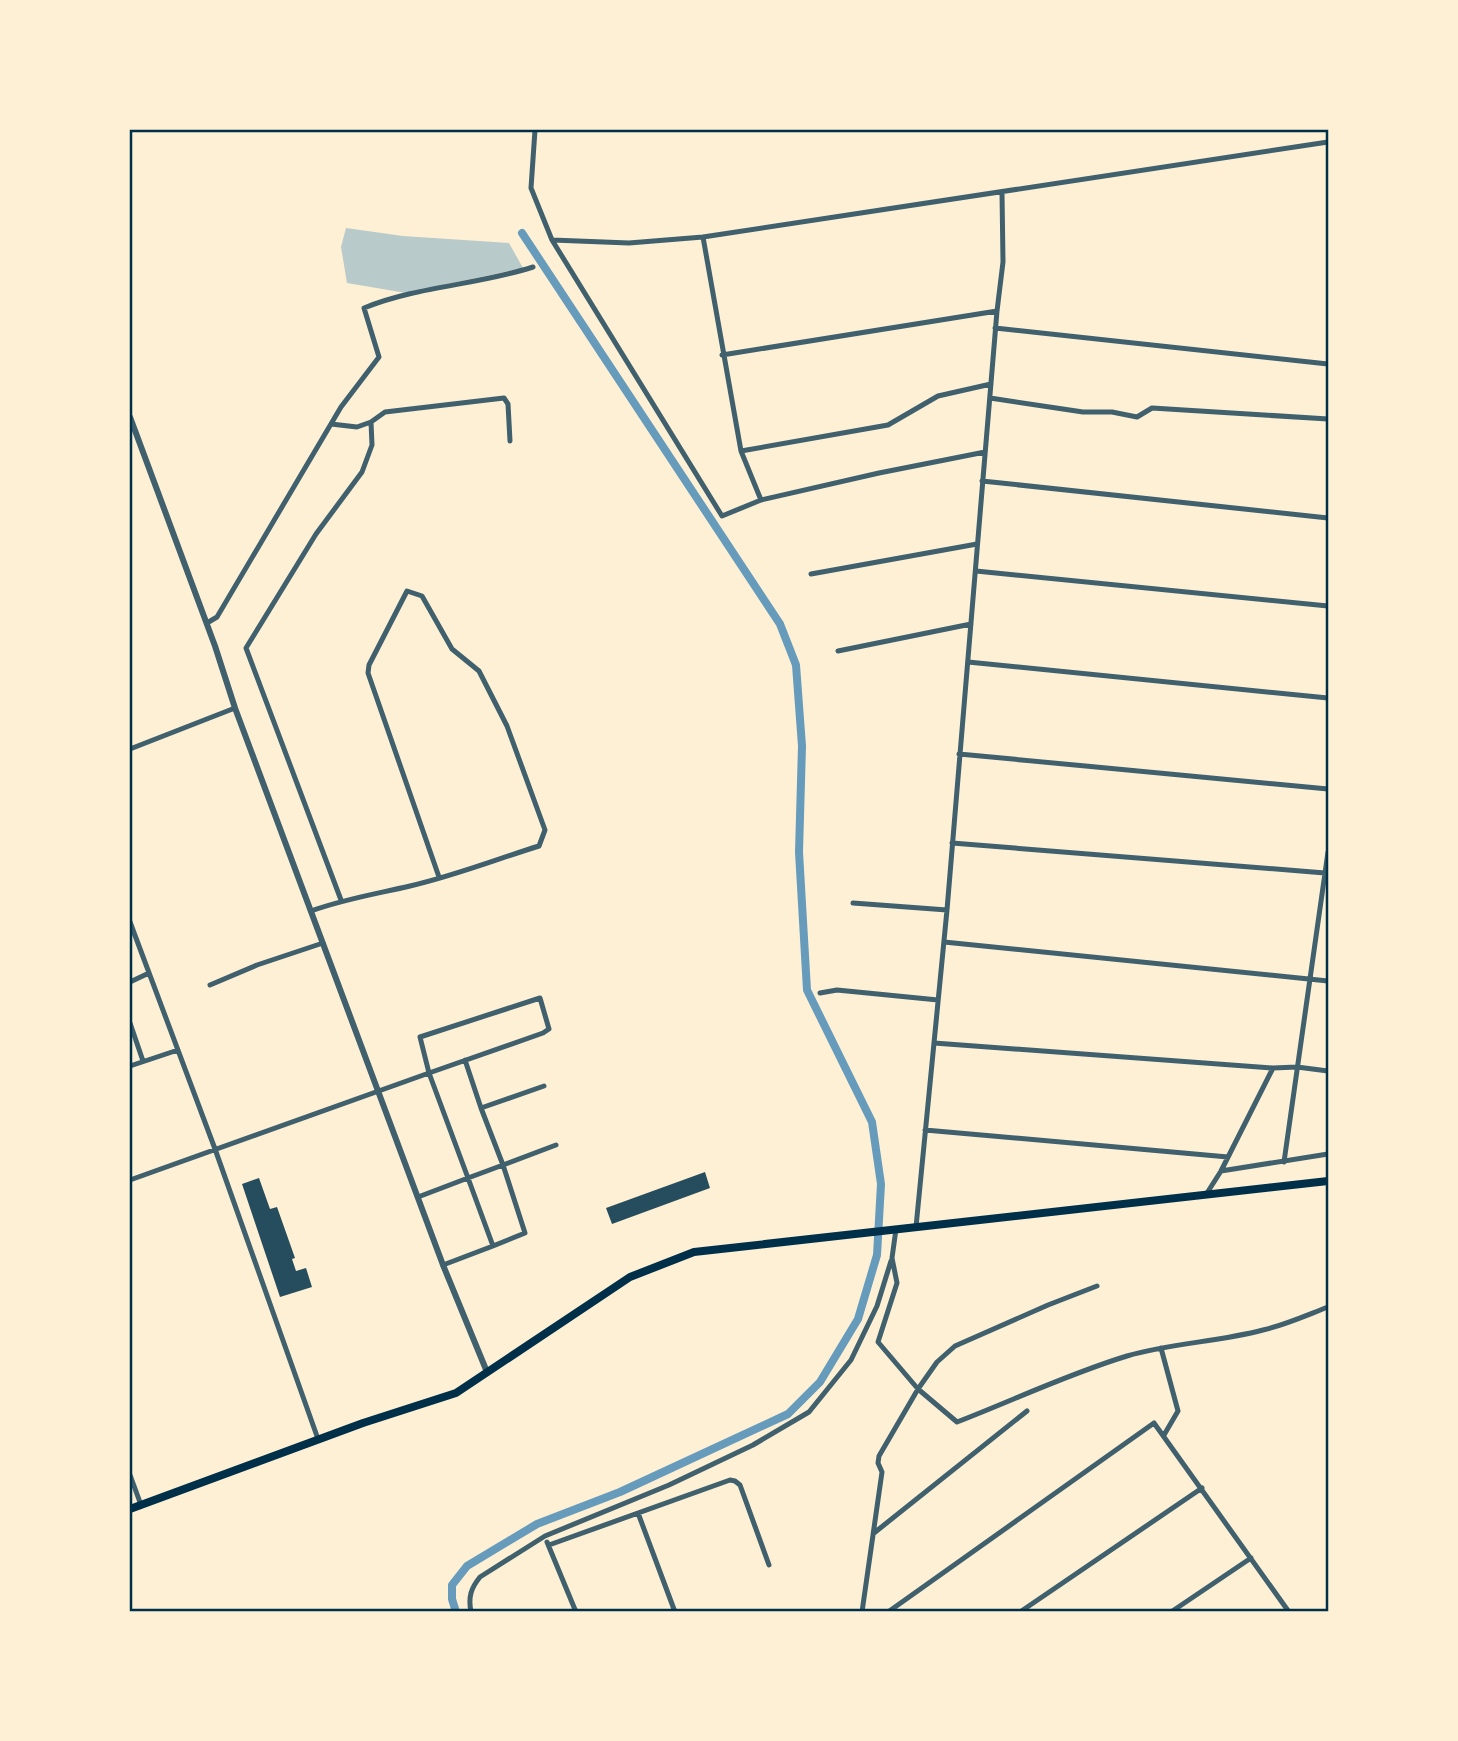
<svg xmlns="http://www.w3.org/2000/svg" width="1458" height="1741" viewBox="0 0 1458 1741" font-family="'Nunito Sans',sans-serif">
	<style>
		.green { fill: #b9caca }
		.lines { fill: none; stroke-linecap: round; stroke-linejoin: round }
		.canal { stroke: #669bbc; stroke-width: 8 }
		.building { fill: #264d5e }
		.minor { stroke: #3f606c; stroke-width: 5 }
		.tertiary { stroke: #3f606c; stroke-width: 6 }
		.primary { stroke: #003049; stroke-width: 8 }
		.neatline { fill: none; stroke: #003049; stroke-width: 2.5 }
	</style>
	<rect width="100%" height="100%" fill="#fdf0d5"/>
	<!-- green -->
	<path class="green" d="M 346,228 L 403,236 L 509,243 L 523,268 L 406,293 L 347,283 L 341,247 Z"/>
	<g class="lines">
		<!-- canal -->
		<path class="canal" d="M 456,1612 L 452,1599 L 452,1585 L 467,1566 L 537,1524 L 620,1492 L 788,1414 L 820,1382 L 858,1319 L 877,1255 L 881,1184 L 872,1122 L 807,990 L 799,852 L 802,746 L 796,665 L 780,624 L 522,233"/>
	</g>
	<!-- building -->
	<path class="building" d="M 705,1172 L 710,1188 L 612,1224 L 606,1208 Z
		M 259,1178 L 270,1209 L 277,1207 L 295,1258 L 292,1259 L 296,1271 L 306,1268 L 312,1287 L 280,1297 L 242,1184 Z"/>
	<g class="lines">
		<!-- minor -->
		<path class="minor" d="M 535,130 L 531,188 L 552,240 L 722,516 L 761,500 L 741,451 L 703,237
			M 552,240 L 629,243 L 703,237 L 1328,142
			M 995,328 L 1328,364
			M 722,355 L 997,311
			M 990,398 L 1083,412 L 1112,412 L 1137,417 L 1152,408 L 1328,419
			M 331,424 L 357,427 L 371,422
			M 741,451 L 888,425 L 938,396 L 991,384
			M 982,481 L 1328,518
			M 761,500 L 879,473 L 985,452
			M 976,571 L 1328,606
			M 811,574 L 977,544
			M 207,623 L 217,617 L 341,407 L 379,357 L 364,308 C 418,286 478,285 533,267
			M 838,651 L 971,624
			M 968,662 L 1328,698
			M 130,749 L 235,708
			M 959,754 L 1328,789
			M 952,843 L 1325,873
			M 341,900 L 246,648 L 316,534 L 362,472 L 372,445 L 371,422 L 385,412 L 504,398 L 508,404 L 510,441
			M 853,903 L 947,910
			M 311,911 C 344,899 376,894 410,886 C 454,876 497,859 539,846 L 545,830 L 507,726 L 479,671 L 452,649 L 422,596 L 407,591 L 369,665 L 368,673 L 439,877
			M 130,922 L 215,1149 L 318,1439
			M 944,942 L 1328,981
			M 130,982 L 149,973
			M 210,985 L 257,965 L 323,943
			M 820,993 L 837,990 L 938,1000
			M 130,1023 L 143,1061
			M 934,1043 L 1273,1068 L 1297,1067 L 1328,1071
			M 465,1060 L 481,1108
			M 130,1066 L 178,1050
			M 925,1130 L 1228,1157
			M 1284,1162 L 1328,852
			M 1221,1171 L 1328,1154
			M 130,1180 L 429,1073 L 420,1037 L 540,998 L 549,1029 L 543,1033 L 429,1073 L 468,1178 L 503,1165 L 481,1108 L 544,1086
			M 1207,1193 L 1221,1171 L 1273,1068
			M 418,1197 L 468,1178 L 493,1246 L 525,1233 L 503,1165 L 556,1145
			M 916,1227 L 947,910 L 997,311 L 1003,262 L 1002,192
			M 896,1229 L 892,1258 L 897,1283 L 878,1342 L 918,1389 L 957,1422 C 1014,1400 1068,1374 1127,1356 C 1171,1343 1218,1342 1263,1330 C 1285,1325 1307,1315 1328,1307
			M 443,1265 L 493,1246
			M 1161,1348 L 1178,1411 L 1164,1435
			M 130,1475 L 141,1505
			M 638,1513 L 675,1612
			M 874,1533 L 1027,1411
			M 547,1542 L 576,1612
			M 549,1545 L 730,1480 L 735,1481 L 740,1485 L 769,1565
			M 471,1612 C 468,1597 471,1588 480,1577 L 545,1536 L 669,1485 L 753,1445 L 809,1412 L 851,1360 L 877,1306 L 891,1261
			M 862,1612 L 882,1472 L 878,1463 L 879,1456 L 918,1389 L 937,1362 L 955,1346 L 1048,1305 L 1097,1286
			M 888,1612 L 1154,1423 L 1289,1612
			M 1020,1612 L 1202,1488
			M 1171,1612 L 1251,1558"/>
		<!-- tertiary -->
		<path class="tertiary" d="M 130,417 L 215,646 L 235,708 L 443,1265 L 487,1372"/>
		<!-- primary -->
		<path class="primary" d="M 130,1509 L 363,1423 L 456,1393 L 630,1277 L 694,1252 L 1328,1181"/>
	</g>
	<!-- border -->
	<rect width="1458" height="1741" fill="none" stroke="#fdf0d5" stroke-width="262"/>
	<rect x="131" y="131" width="1196" height="1479" class="neatline"/>
</svg>
